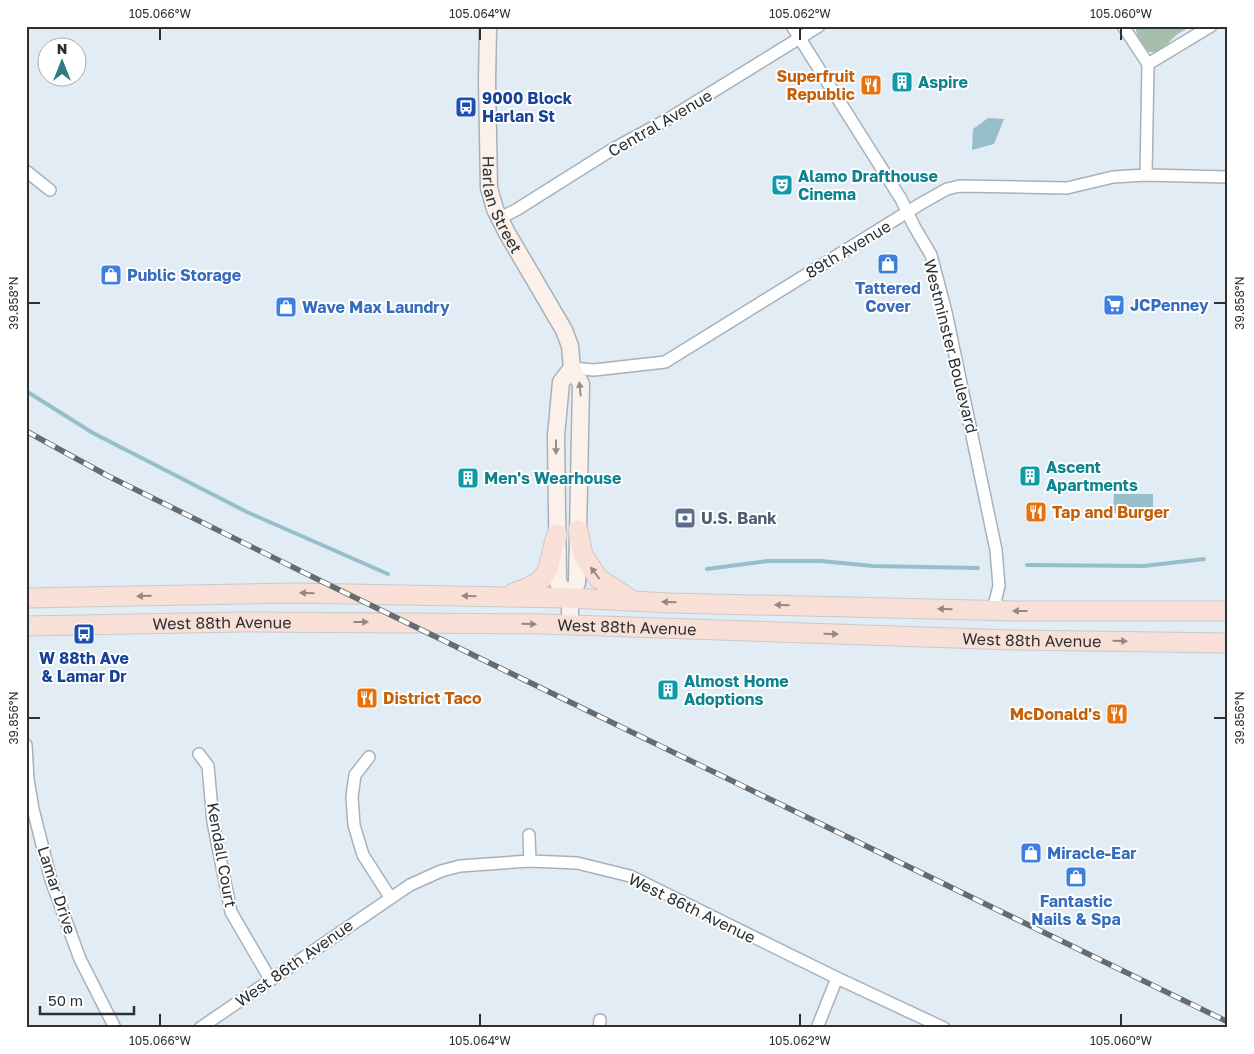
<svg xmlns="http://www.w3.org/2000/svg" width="1254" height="1054" viewBox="0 0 1254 1054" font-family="'Golos Text',sans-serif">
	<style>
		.green { fill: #a7beaa }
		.water { fill: #97bfcb }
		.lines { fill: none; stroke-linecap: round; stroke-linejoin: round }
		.stream { stroke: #97bfcb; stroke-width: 4 }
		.street-casing { stroke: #a8b1b9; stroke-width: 14 }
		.secondary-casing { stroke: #a8b1b9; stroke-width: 19 }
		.primary-casing { stroke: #c8c9ca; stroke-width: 21 }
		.street { stroke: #fff; stroke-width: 11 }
		.secondary { stroke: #fcf0eb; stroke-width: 16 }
		.primary { stroke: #f8e0d7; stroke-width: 19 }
		.rail-casing { stroke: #656b6f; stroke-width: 5.5 }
		.rail { stroke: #fff; stroke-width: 4; stroke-dasharray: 11; stroke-linecap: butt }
		.oneway { fill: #94908f }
		.oneway2 { fill: #928885 }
		.ticks { fill: none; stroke: #2c3033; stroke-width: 2 }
		.labels { text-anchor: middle; stroke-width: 4; stroke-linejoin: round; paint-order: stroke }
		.food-label { font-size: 16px; font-weight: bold; fill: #c56008; stroke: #fff; text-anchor: end }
		.culture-label { font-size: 16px; font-weight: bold; fill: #0d838f; stroke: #fff; text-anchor: start }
		.transit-label { font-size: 16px; font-weight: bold; fill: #164399; stroke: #fff; text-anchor: start }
		.street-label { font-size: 16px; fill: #2c3033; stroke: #fff }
		.shop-label { font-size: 16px; font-weight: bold; fill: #366cbe; stroke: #fff; text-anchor: start }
		.service-label { font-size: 16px; font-weight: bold; fill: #4e5e75; stroke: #fff; text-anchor: start }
		.neatline { fill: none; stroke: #2c3033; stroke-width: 2 }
		.ticks-label { font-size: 12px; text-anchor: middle; fill: #2c3033 }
	</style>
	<rect width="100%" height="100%" fill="#e2ecf4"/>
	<!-- green -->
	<path class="green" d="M 1135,26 L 1191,26 C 1185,30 1178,33 1173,38 C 1166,45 1160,54 1149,52 L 1139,41 Z"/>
	<!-- water -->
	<path class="water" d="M 988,118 L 1004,119 L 994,144 L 972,150 L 973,129 Z
		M 1114,494 L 1153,494 L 1153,513 L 1113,513 Z"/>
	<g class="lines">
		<!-- stream -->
		<path class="stream" d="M 26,391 L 93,433 L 247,512 L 388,574
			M 1027,565 L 1144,566 L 1204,559
			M 707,569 L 768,561 L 821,561 L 873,566 L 978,568"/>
		<!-- street casing -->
		<g class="street-casing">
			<path id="street" d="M 792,26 L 901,199 L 914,226 L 931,255 L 946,312 L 996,550 L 999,586 L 993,610
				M 1123,26 L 1148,64 L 1146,175
				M 1148,64 L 1211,26
				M 26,171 L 50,190
				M 500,218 L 516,210 L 613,149 L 670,118 L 819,26
				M 572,368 L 594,370 L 665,362 L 922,203 L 947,189 L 960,186 L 1067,188 L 1113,177 L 1146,175 L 1228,177
				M 26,745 L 28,780 L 33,809 L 51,880 L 80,959 L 115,1028
				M 199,754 L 208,766 L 213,822 L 231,912 L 270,979
				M 369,757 L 355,775 L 352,797 L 354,825 L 363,855 L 390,897
				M 529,835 L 530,861
				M 200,1028 L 410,885 L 441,871 L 460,866 L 530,861 L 577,863 L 630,876 L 837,978 L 944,1028
				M 599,1028 L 600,1020
				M 817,1028 L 837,978"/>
		</g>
		<!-- secondary casing -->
		<g class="secondary-casing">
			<g id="secondary">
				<path id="s1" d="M 488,26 L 487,81 L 489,188 L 495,209 L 507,233 L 564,330 L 570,346 L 572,368 L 581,384 L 577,583 L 570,598 L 570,624"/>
				<path d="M 570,598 L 558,583 L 556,436 L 561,382 L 572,368"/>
			</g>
		</g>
		<!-- primary casing -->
		<g class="primary-casing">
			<g id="primary">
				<path d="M 578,530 L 583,555 L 598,578 L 630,599"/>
				<path d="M 513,593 C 556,580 545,568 557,534"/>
				<path d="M 26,598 L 294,593 L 570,598 L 670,603 L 1018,611 L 1228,611"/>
				<path id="s2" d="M 26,626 L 241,622 L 543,624 L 1013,640 L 1228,643"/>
			</g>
		</g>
		<!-- street -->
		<use href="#street" class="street"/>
		<!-- secondary -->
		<use href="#secondary" class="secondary"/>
		<!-- primary -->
		<use href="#primary" class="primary"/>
		<!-- rail casing -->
		<g class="rail-casing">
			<path id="rail" d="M 26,431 L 108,476 L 321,581 L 1228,1022"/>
		</g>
		<!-- rail -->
		<use href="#rail" class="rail"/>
	</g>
	<!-- one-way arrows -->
	<defs><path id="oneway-solid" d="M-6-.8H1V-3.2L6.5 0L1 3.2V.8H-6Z" transform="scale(1.25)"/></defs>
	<g class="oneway">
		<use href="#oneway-solid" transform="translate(580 389) rotate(-96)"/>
		<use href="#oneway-solid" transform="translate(556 447) rotate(90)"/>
	</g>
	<g class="oneway2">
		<use href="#oneway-solid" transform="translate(595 573) rotate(-127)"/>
		<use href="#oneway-solid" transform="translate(307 593) rotate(-179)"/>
		<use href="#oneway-solid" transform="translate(144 596) rotate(179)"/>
		<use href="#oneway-solid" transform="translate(469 596) rotate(-179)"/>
		<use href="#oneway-solid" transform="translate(669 602) rotate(-178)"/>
		<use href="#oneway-solid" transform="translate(782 605) rotate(-179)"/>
		<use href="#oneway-solid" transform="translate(945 609) rotate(-179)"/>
		<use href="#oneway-solid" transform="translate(1020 611) rotate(180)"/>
		<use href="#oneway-solid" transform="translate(361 622)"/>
		<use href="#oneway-solid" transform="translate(529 624) rotate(1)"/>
		<use href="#oneway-solid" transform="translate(831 634) rotate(2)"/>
		<use href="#oneway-solid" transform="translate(1120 641) rotate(1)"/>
	</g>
	<!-- ticks -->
	<path class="ticks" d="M 160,28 L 160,40M 480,28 L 480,40M 800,28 L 800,40M 1121,28 L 1121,40M 28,303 L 40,303M 1214,303 L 1226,303M 28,718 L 40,718M 1214,718 L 1226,718M 160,1014 L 160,1026M 480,1014 L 480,1026M 800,1014 L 800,1026M 1121,1014 L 1121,1026"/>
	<!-- icons -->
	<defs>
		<g id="building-square" transform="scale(1.125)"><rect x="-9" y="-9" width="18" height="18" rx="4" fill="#0f9aa8" stroke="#fff"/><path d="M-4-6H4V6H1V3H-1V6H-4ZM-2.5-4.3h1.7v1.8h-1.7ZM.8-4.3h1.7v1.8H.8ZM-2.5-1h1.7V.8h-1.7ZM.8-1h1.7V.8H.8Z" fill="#fff"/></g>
		<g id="restaurant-square" transform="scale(1.125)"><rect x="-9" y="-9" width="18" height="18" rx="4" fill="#e8710a" stroke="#fff"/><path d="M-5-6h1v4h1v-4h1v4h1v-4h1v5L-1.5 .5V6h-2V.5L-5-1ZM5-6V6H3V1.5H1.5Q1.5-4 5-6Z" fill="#fff"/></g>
		<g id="bus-square" transform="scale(1.125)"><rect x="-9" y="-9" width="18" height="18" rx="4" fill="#1a4fb4" stroke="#fff"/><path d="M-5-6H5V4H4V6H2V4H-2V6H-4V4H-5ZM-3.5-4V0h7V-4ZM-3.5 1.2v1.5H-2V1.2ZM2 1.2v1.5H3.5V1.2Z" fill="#fff"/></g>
		<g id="theatre-square" transform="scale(1.125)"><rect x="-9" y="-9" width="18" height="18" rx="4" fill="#0f9aa8" stroke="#fff"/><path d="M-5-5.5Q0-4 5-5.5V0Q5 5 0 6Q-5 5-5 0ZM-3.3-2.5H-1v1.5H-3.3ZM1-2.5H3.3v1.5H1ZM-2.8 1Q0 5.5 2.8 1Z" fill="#fff"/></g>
		<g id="shop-square" transform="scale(1.125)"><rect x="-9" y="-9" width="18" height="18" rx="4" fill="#3f7fe0" stroke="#fff"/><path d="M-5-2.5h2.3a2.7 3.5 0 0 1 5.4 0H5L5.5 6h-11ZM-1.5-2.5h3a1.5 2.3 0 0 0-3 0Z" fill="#fff"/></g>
		<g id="supermarket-square" transform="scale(1.125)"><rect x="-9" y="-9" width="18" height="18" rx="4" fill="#3f7fe0" stroke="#fff"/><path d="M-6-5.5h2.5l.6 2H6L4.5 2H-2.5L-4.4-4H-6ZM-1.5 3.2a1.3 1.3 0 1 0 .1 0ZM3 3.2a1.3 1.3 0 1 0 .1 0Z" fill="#fff"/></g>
		<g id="bank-square" transform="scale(1.125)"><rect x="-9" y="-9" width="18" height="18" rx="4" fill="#5c6f8a" stroke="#fff"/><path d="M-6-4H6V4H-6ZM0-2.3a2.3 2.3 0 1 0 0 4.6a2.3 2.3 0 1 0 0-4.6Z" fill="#fff"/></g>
	</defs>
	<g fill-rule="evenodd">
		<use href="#building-square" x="902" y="82"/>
		<use href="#restaurant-square" x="871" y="85"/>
		<use href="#bus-square" x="466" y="107"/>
		<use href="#theatre-square" x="782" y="185"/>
		<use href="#shop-square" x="888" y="264"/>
		<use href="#shop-square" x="111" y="275"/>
		<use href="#supermarket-square" x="1114" y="305"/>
		<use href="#shop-square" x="286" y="307"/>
		<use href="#building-square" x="1030" y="476"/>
		<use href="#building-square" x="468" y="478"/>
		<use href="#restaurant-square" x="1036" y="512"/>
		<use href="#bank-square" x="685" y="518"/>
		<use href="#bus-square" x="84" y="634"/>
		<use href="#building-square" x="668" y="690"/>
		<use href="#restaurant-square" x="367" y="698"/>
		<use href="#restaurant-square" x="1117" y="714"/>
		<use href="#shop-square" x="1031" y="853"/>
		<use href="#shop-square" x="1076" y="877"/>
	</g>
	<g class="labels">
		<!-- food labels -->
		<g class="food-label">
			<text x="855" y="82">Superfruit<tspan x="855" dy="18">Republic</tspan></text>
			<text x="1052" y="518" text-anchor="start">Tap and Burger</text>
			<text x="383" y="704" text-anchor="start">District Taco</text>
			<text x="1101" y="720">McDonald's</text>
		</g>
		<!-- culture labels -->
		<g class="culture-label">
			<text x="918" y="88">Aspire</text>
			<text x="798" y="182">Alamo Drafthouse<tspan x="798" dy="18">Cinema</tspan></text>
			<text x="1046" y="473">Ascent<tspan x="1046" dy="18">Apartments</tspan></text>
			<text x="484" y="484">Men's Wearhouse</text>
			<text x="684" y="687">Almost Home<tspan x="684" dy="18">Adoptions</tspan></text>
		</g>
		<!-- transit labels -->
		<g class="transit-label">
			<text x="482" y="104">9000 Block<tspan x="482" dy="18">Harlan St</tspan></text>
			<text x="84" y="664" text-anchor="middle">W 88th Ave<tspan x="84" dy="18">&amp; Lamar Dr</tspan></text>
		</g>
		<!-- street labels -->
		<g class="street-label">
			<text transform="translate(660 123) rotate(-30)" y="6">Central Avenue</text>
			<text dy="6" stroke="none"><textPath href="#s1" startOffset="181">Harlan Street</textPath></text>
			<text transform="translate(848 249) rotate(-31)" y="6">89th Avenue</text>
			<text transform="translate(951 346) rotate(76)" y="6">Westminster Boulevard</text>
			<text dy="6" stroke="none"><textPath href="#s2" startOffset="196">West 88th Avenue</textPath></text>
			<text dy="6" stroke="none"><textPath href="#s2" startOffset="601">West 88th Avenue</textPath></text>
			<text dy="6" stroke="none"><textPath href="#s2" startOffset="1006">West 88th Avenue</textPath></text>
			<text transform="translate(222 855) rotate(80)" y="6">Kendall Court</text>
			<text transform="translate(57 890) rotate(72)" y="6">Lamar Drive</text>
			<text transform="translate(692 908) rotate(26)" y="6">West 86th Avenue</text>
			<text transform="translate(294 963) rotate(-35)" y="6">West 86th Avenue</text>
		</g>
		<!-- shop labels -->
		<g class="shop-label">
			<text x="127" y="281">Public Storage</text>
			<text x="888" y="294" text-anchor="middle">Tattered<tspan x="888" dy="18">Cover</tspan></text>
			<text x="1130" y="311">JCPenney</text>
			<text x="302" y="313">Wave Max Laundry</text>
			<text x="1047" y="859">Miracle-Ear</text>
			<text x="1076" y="907" text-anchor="middle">Fantastic<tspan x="1076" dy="18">Nails &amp; Spa</tspan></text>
		</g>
		<!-- service labels -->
		<g class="service-label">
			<text x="701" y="524">U.S. Bank</text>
		</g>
	</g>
	<!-- border -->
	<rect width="1254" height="1054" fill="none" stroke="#ffffff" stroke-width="55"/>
	<!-- north arrow -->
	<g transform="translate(62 62)"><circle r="24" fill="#ffffff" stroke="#abacad"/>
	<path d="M0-4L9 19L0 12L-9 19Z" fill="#317a81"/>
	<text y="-8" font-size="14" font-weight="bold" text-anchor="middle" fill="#2c3033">N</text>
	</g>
	<!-- scale -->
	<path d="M40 1006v8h94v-8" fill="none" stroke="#2c3033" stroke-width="2.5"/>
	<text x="48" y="1006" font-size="15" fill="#2c3033" stroke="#ffffff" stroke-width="4" paint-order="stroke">50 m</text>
	<rect x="28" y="28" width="1198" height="998" class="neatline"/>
	<g class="ticks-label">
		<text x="160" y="18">105.066°W</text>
		<text x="480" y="18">105.064°W</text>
		<text x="800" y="18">105.062°W</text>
		<text x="1121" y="18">105.060°W</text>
		<text transform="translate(14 303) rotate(-90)" y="4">39.858°N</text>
		<text transform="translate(1240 303) rotate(-90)" y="4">39.858°N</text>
		<text transform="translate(14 718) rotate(-90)" y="4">39.856°N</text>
		<text transform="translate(1240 718) rotate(-90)" y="4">39.856°N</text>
		<text x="160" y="1045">105.066°W</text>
		<text x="480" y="1045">105.064°W</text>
		<text x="800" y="1045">105.062°W</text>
		<text x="1121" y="1045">105.060°W</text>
	</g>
</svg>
